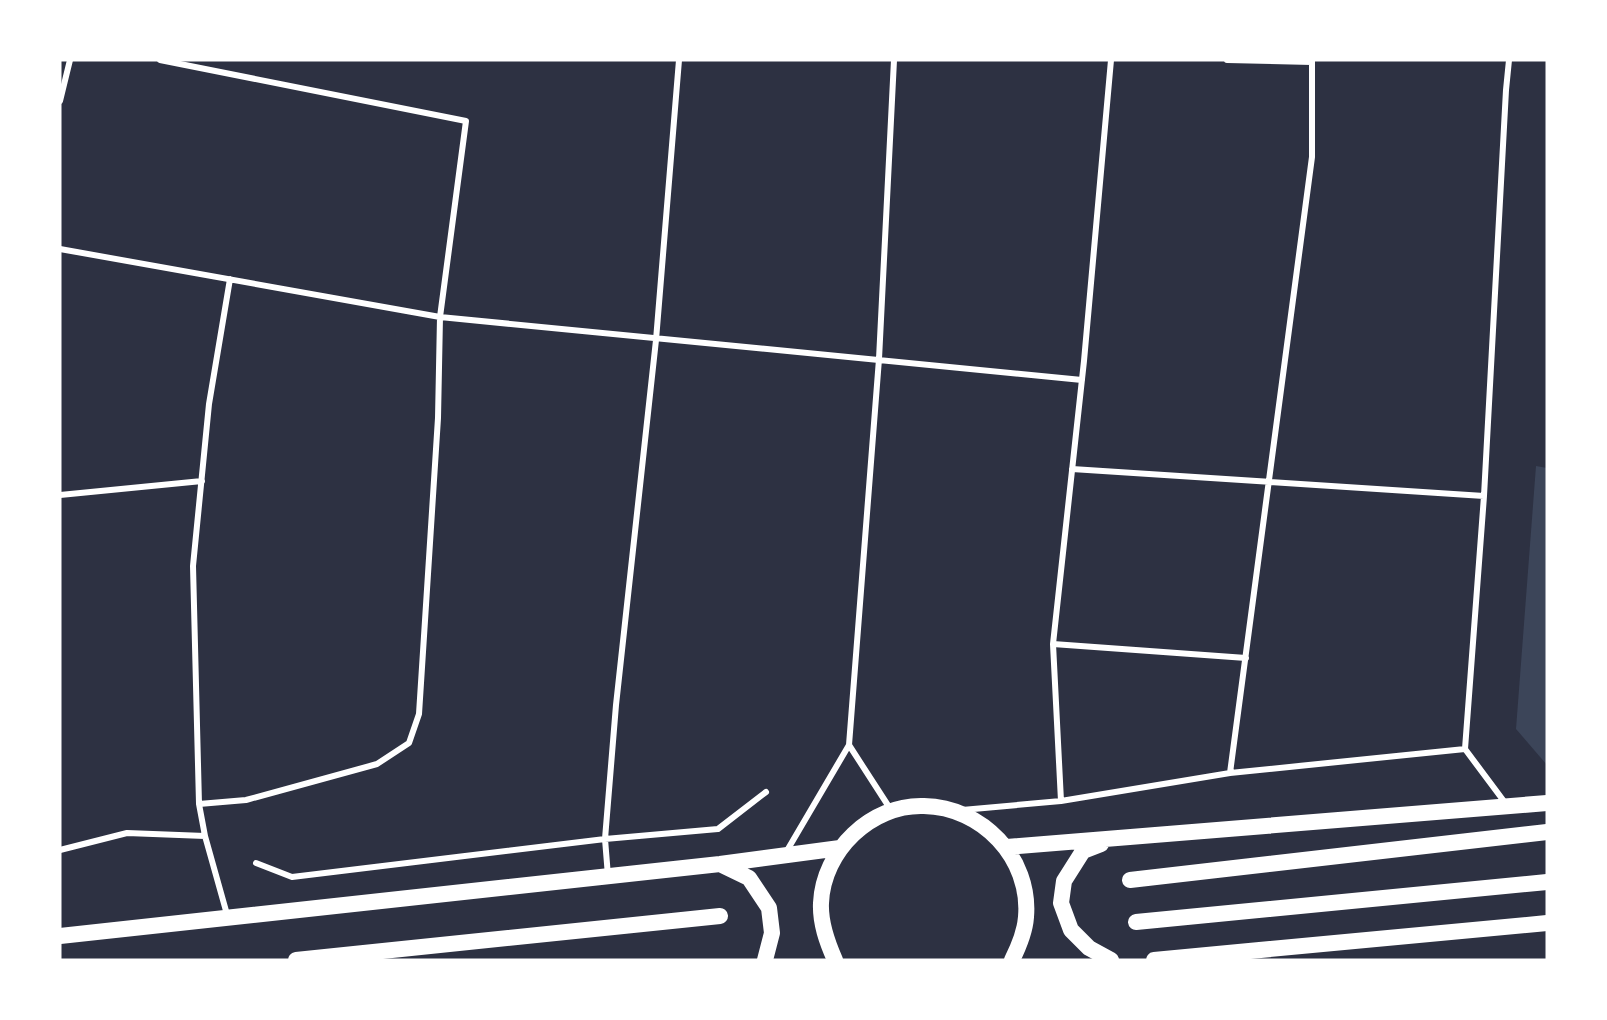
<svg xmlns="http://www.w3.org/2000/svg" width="1607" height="1020" viewBox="0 0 1607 1020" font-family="'Fira Sans Condensed',sans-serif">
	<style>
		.green { fill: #3c4559 }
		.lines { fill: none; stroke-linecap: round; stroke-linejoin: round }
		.minor { stroke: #fff; stroke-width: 6 }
		.trunk { stroke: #fff; stroke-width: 16 }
	</style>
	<rect width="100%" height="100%" fill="#2d3142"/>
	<!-- green -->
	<path class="green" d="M 1536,466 L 1547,468 L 1547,765 L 1516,729 Z"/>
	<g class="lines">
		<!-- minor -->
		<path class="minor" d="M 160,60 L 466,121 L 440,317 L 438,418 L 419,714 L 409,743 L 377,764 L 246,800 L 199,804 L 205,836
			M 1227,60 L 1312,62
			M 60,101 L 70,60
			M 60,249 L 440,317 L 1082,380
			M 1072,469 L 1484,496
			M 60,495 L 202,481
			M 1053,644 L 1246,658
			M 849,745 L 891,810
			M 1230,773 L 1312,157 L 1312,60
			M 1061,801 L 1053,644 L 1084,361 L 1111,60
			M 199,804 L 193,566 L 209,404 L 230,279
			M 1506,804 L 1465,749 L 1484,496 L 1506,90 L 1509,60
			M 962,810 L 1061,801 L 1230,773 L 1465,749
			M 60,850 L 127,833 L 205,836 L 228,918
			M 785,854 L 849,745 L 879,359 L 894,60
			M 256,863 L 292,877 L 605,839 L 718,829 L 766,792
			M 608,876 L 605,839 L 616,705 L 656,340 L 679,60"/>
		<!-- trunk -->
		<path class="trunk" d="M 1101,844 L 1083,851 L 1064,881 L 1061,903 L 1071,930 L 1089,948 L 1111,960
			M 1007,847 L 1547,803
			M 720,864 L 749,878 L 769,908 L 772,933 L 765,960
			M 1130,880 L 1547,832
			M 1136,922 L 1547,882
			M 60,936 L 720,864 L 840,848
			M 296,960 L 720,916
			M 835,960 C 827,942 820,923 821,903 C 823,851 871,804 924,806 C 982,807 1031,858 1026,917 C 1025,932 1019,946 1012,960
			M 1154,960 L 1547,923"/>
	</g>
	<!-- border -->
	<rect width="1607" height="1020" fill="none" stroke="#ffffff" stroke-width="123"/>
</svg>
